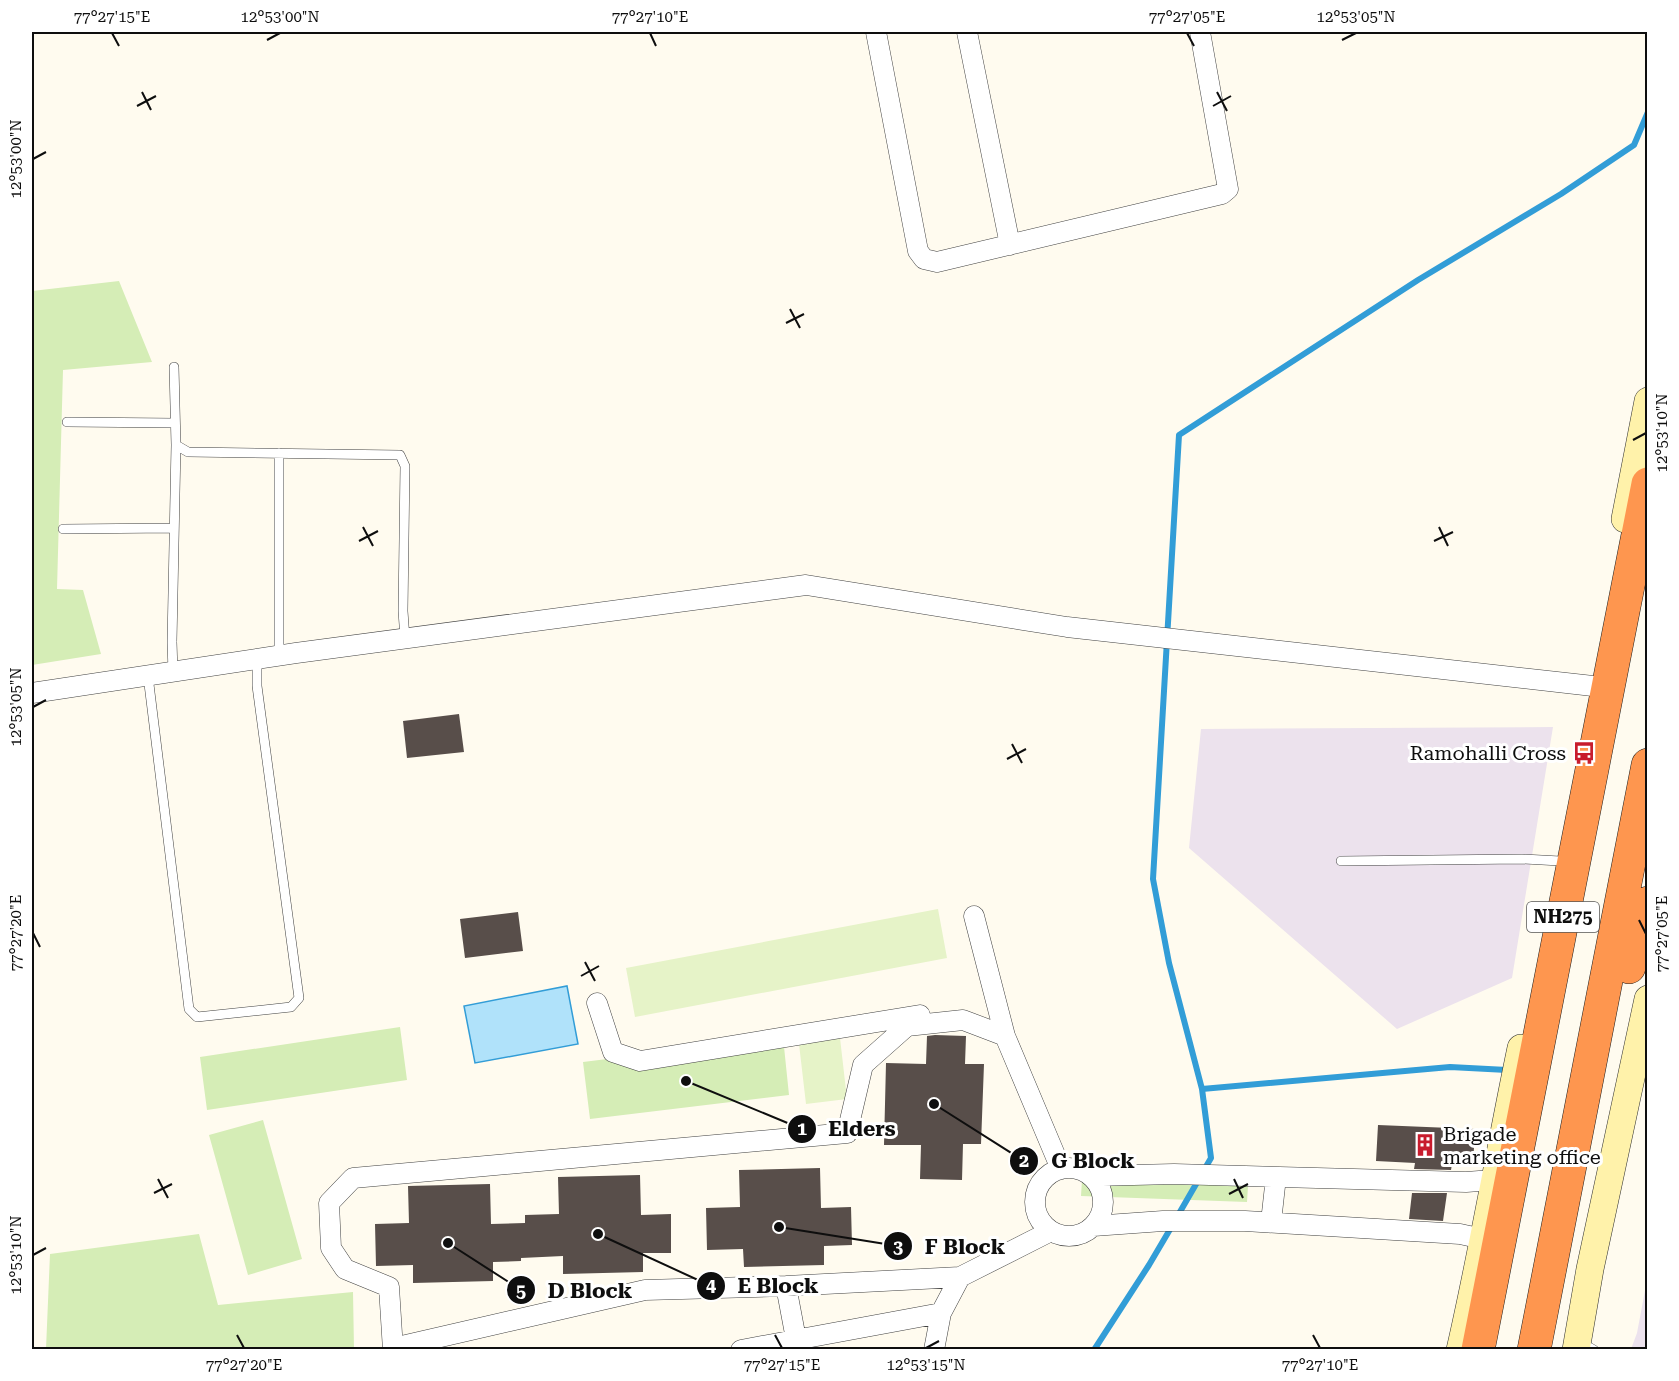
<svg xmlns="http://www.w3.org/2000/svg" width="1679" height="1381" viewBox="0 0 1679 1381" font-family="'Roboto Serif',serif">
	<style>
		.industrial { fill: #ece2ed }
		.green { fill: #d5edb6 }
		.pitch { fill: #e6f3c8 }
		.water { fill: #b0e2fa; stroke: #329dd7; stroke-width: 1.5 }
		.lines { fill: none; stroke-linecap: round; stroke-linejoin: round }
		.stream { stroke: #329dd7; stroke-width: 6 }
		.building { fill: #584e4a }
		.lane-casing { stroke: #414141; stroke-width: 10 }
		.street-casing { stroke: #414141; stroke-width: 21 }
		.secondary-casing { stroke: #303030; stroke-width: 28 }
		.highway-casing { stroke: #1f1f1f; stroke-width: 34 }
		.lane { stroke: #fff; stroke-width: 9 }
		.street { stroke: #fff; stroke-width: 20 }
		.secondary { stroke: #fff2aa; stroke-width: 27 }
		.highway { stroke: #fe964f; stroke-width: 33 }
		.ticks { fill: none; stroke: #0e0e0e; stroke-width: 2 }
		.labels { text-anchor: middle; stroke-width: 6; stroke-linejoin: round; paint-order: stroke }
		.shield { fill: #fff; stroke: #565656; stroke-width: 1.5 }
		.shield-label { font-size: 18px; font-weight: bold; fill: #0e0e0e }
		.poi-label { font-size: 20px; fill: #0e0e0e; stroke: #fff; text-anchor: end }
		.leader { fill: none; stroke: #0e0e0e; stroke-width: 2 }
		.callout-dot { fill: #0e0e0e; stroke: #fff; stroke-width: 2 }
		.mark-label { font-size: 18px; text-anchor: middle; font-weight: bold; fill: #fff }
		.callout-label { font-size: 21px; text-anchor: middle; font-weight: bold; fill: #0e0e0e; stroke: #fff; stroke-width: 6; stroke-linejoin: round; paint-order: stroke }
		.neatline { fill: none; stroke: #0e0e0e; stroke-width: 2 }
		.ticks-label { font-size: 15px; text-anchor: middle; fill: #0e0e0e }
	</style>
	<rect width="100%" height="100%" fill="#fffbef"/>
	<!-- industrial -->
	<path class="industrial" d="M 1553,727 L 1512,978 L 1397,1029 L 1189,848 L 1201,729 Z
		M 1647,1280 L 1647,1349 L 1631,1349 L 1637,1333 Z"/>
	<!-- green -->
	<path class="green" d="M 119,281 L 152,362 L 63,370 L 57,589 L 83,590 L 101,654 L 32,665 L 32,291 Z
		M 400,1027 L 407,1080 L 207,1110 L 200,1057 Z
		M 783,1037 L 789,1095 L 590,1119 L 583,1062 Z
		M 263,1120 L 302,1259 L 248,1275 L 209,1135 Z
		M 1082,1180 L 1248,1186 L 1247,1202 L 1081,1196 Z
		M 199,1234 L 218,1305 L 353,1292 L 354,1349 L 46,1349 L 50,1254 Z"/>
	<!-- pitch -->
	<path class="pitch" d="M 938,909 L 947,958 L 635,1017 L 626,968 Z
		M 840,1038 L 847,1099 L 806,1104 L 799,1044 Z"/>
	<!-- water -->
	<path class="water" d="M 567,986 L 578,1044 L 475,1063 L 464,1006 Z"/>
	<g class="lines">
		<!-- stream -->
		<path class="stream" d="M 1202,1089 L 1450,1067 L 1507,1070
			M 1204,1170 L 1211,1158 L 1202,1089 L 1169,963 L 1153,879 L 1179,435 L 1418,280 L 1561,194 L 1634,145 L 1648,112
			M 1177,1217 L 1199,1179
			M 1094,1350 L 1149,1265 L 1172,1226"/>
	</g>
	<!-- building -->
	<path class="building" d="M 459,714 L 464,752 L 407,758 L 403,721 Z
		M 518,912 L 523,951 L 465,958 L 460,919 Z
		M 935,1035 L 966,1036 L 965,1064 L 984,1064 L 981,1144 L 963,1144 L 962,1180 L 920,1179 L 921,1145 L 884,1145 L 886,1063 L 926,1064 L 927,1036 Z
		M 1378,1125 L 1475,1129 L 1473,1165 L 1452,1164 L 1451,1170 L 1414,1169 L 1415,1163 L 1376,1161 Z
		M 820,1168 L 821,1208 L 851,1207 L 852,1245 L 824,1246 L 824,1265 L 744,1267 L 743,1249 L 707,1250 L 706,1208 L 740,1207 L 739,1170 Z
		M 640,1175 L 641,1215 L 671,1214 L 671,1253 L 643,1253 L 643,1272 L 563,1274 L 563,1256 L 521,1258 L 521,1261 L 493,1262 L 493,1281 L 413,1283 L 413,1265 L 376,1266 L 375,1224 L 409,1223 L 408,1186 L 490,1184 L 491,1224 L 525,1223 L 525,1215 L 559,1214 L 558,1177 Z
		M 1412,1193 L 1447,1193 L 1443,1221 L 1409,1219 Z"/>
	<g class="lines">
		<!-- lane casing -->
		<g class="lane-casing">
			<path id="lane" d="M 174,367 L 176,445 L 188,452 L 400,455 L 405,466 L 403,611 L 405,639
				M 67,422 L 175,423
				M 279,453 L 279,656
				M 63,529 L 174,528
				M 173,672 L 172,642 L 176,445
				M 148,676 L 189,1009 L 197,1017 L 291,1007 L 299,998 L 257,686 L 257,659
				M 1341,861 L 1522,859 L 1560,861
				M 1580,1342 L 1594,1350"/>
		</g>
		<!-- street casing -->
		<g class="street-casing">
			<path id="street" d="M 876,32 L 918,251 L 924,259 L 937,262 L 1222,194 L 1228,189 L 1200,32
				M 967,32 L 1010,245
				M 32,693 L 296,653 L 806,585 L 1067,627 L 1593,686
				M 974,916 L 1005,1036 L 1061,1169
				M 597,1003 L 613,1052 L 640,1061 L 920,1015
				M1035 1202a34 34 0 1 1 68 0a34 34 0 1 1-68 0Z
				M 1092,1176 L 1174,1174 L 1466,1182 L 1493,1180
				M 1271,1222 L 1276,1177
				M 1093,1226 L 1163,1221 L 1245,1221 L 1460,1234 L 1483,1239
				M 786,1286 L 796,1339
				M 393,1348 L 645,1290 L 786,1286 L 960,1277
				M 393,1350 L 389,1287 L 345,1269 L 331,1248 L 329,1203 L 353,1178 L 847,1133 L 863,1065 L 907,1026 L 963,1020 L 1005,1036
				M 741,1350 L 941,1313
				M 934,1350 L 941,1313 L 960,1277 L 1051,1231"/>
		</g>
		<!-- secondary casing -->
		<g class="secondary-casing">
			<path id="secondary" d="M 1625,519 L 1648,401
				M 1460,1350 C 1483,1250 1500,1148 1521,1048
				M 1576,1350 L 1590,1269 L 1648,999"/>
		</g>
		<!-- highway casing -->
		<g class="highway-casing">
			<path id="highway" d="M 1629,967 L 1634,941 L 1648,903
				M 1478,1350 L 1648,484
				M 1534,1350 L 1648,765"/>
		</g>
		<!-- lane -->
		<use href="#lane" class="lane"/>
		<!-- street -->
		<use href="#street" class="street"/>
		<!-- secondary -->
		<use href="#secondary" class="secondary"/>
		<!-- highway -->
		<use href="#highway" class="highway"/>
	</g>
	<!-- ticks -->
	<path class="ticks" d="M 112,33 L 119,46M 650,33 L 656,46M 1187,33 L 1194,46M 267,40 L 280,33M 1342,40 L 1356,33M 142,92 L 151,110M 1217,92 L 1227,111M 137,106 L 156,96M 1213,106 L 1231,96M 33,159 L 46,152M 790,309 L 800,328M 786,323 L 804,314M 1633,440 L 1646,433M 363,527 L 373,546M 1439,527 L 1448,546M 359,541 L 378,531M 1434,541 L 1453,532M 33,707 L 46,700M 1012,744 L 1022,763M 1007,759 L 1026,749M 1639,920 L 1646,934M 33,933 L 40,947M 585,962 L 595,981M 581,976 L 599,966M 158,1179 L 168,1198M 1234,1179 L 1243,1198M 154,1193 L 172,1184M 1229,1194 L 1248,1184M 33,1255 L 46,1248M 237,1335 L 244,1348M 775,1335 L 782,1348M 1313,1335 L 1320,1348M 926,1348 L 939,1341"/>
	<!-- icons -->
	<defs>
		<g id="bus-bare" transform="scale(1.8)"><path d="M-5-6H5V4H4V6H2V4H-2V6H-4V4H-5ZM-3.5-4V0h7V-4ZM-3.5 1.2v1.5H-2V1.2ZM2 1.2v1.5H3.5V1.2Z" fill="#c81c2d" stroke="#fff" stroke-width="2.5" paint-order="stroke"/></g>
		<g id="building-bare" transform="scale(1.8)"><path d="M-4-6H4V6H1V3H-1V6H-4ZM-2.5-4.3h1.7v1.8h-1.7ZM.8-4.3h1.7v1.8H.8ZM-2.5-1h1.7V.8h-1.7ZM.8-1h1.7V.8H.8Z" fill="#c81c2d" stroke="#fff" stroke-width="2.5" paint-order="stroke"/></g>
	</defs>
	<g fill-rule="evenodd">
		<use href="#bus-bare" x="1584" y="753"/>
		<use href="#building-bare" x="1425" y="1145"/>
	</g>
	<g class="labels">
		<!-- shield labels -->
		<rect class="shield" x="1527" y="902" width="72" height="30" rx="4.5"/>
		<g class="shield-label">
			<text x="1563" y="923">NH275</text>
		</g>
		<!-- poi labels -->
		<g class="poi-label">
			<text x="1566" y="760">Ramohalli Cross</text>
			<text x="1443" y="1141" text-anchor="start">Brigade<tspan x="1443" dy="23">marketing office</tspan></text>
		</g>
	</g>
	<!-- callouts -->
	<path class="leader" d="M686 1081L802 1129M934 1104L1024 1161M779 1227L898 1246M598 1234L711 1286M448 1243L521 1290"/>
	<g class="callout-dot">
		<circle cx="686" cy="1081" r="6"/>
		<circle cx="934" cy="1104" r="6"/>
		<circle cx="779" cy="1227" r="6"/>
		<circle cx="598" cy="1234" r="6"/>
		<circle cx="448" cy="1243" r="6"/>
		<circle cx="802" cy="1129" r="15"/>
		<circle cx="1024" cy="1161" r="15"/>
		<circle cx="898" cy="1246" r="15"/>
		<circle cx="711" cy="1286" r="15"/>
		<circle cx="521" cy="1290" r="15"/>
	</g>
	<g class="mark-label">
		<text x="802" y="1135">1</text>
		<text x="1024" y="1167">2</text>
		<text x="898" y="1253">3</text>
		<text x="711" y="1292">4</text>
		<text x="521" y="1297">5</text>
	</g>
	<g class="callout-label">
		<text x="862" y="1136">Elders</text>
		<text x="1093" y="1168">G Block</text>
		<text x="965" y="1254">F Block</text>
		<text x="778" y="1293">E Block</text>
		<text x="590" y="1298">D Block</text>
	</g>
	<!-- border -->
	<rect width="1679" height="1381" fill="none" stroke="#ffffff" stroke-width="66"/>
	<rect x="33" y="33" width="1613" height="1315" class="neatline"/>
	<g class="ticks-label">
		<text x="112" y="22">77°27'15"E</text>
		<text x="280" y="22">12°53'00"N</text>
		<text x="650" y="22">77°27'10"E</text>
		<text x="1187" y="22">77°27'05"E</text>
		<text x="1356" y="22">12°53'05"N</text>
		<text transform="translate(16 159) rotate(-90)" y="5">12°53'00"N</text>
		<text transform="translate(1662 433) rotate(-90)" y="5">12°53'10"N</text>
		<text transform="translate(16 707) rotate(-90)" y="5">12°53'05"N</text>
		<text transform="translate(16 933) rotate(-90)" y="5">77°27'20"E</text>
		<text transform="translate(1662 934) rotate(-90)" y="5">77°27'05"E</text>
		<text transform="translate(16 1255) rotate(-90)" y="5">12°53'10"N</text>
		<text x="244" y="1370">77°27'20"E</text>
		<text x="782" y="1370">77°27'15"E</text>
		<text x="926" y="1370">12°53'15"N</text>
		<text x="1320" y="1370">77°27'10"E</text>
	</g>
</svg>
